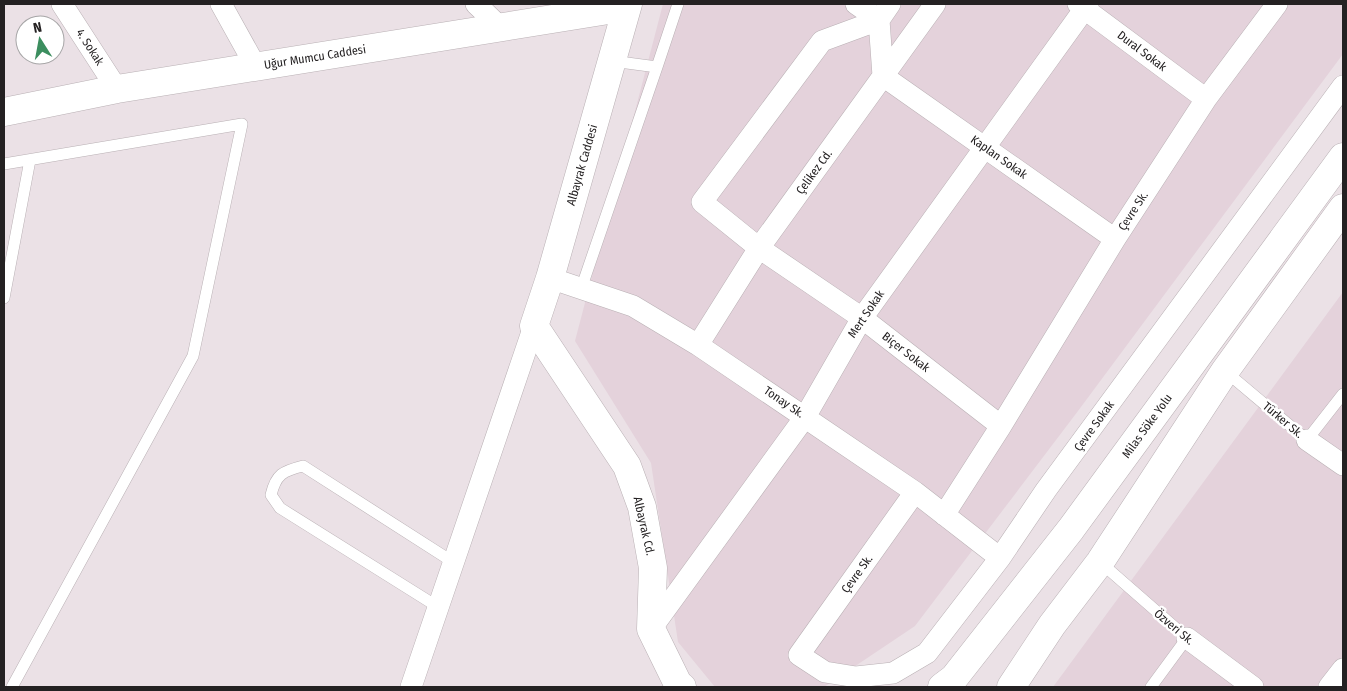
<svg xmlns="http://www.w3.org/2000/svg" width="1347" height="691" viewBox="0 0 1347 691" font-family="'Fira Sans Condensed',sans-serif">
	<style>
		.built { fill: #e4d2db }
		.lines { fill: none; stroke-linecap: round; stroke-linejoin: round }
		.service-casing { stroke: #b9b0b4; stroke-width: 12 }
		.minor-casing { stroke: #b9b0b4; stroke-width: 22 }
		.tertiary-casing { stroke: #b9b0b4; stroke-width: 29 }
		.trunk-casing { stroke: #b9b0b4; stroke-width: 29 }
		.service { stroke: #fff; stroke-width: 11 }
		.minor { stroke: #fff; stroke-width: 21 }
		.tertiary { stroke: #fff; stroke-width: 28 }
		.trunk { stroke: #fff; stroke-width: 28 }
		.labels { text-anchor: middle; stroke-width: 5; stroke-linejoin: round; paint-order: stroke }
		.street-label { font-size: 12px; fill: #242122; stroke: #fff }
	</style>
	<rect width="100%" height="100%" fill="#ebe1e6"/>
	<!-- built -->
	<path class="built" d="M 663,4 L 1343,4 L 1343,54 L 1078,411 L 915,626 L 824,687 L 715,687 L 678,642 L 651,463 L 575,341 Z
		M 1343,292 L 1343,687 L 1053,687 Z"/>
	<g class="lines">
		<!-- service casing -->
		<g class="service-casing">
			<path id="service" d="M 612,61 L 657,67 L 678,4
				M 4,164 L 242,124 L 193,356 L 12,687
				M 581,289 L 657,67
				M 4,298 L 30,160
				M 1225,371 L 1307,440 L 1343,394
				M 1100,562 L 1187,638 L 1151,687
				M 438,607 L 280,508 L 271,495 C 276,474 283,471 303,466 L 453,562"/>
		</g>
		<!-- minor casing -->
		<g class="minor-casing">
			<path id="minor" d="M 62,4 L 117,89
				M 221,4 L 256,67
				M 476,4 L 500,27
				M 856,4 L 879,20
				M 1078,4 L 1206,99
				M 879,20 L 822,41 L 702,202 L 759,248 L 862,318 L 1001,426
				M 883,76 L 1115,239
				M 883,76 L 879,20 L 890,4
				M 550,278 L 633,306 L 698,345 L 915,492 L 1000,558
				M 698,345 L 759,248 L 935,4
				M 1307,440 L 1343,465
				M 915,492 L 799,655 L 825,672 L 856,677 L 893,673 L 927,653 L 1000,558 L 1046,490 L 1343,86
				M 944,515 L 1001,426 L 1115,239 L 1206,99 L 1277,4
				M 651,629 L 805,417 L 862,318 L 1088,4
				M 1187,638 L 1253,687
				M 411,687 L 534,326
				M 1329,687 L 1343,669"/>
		</g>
		<!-- tertiary casing -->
		<g class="tertiary-casing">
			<path id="tertiary" d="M 628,4 L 550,278 L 534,326 L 627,466 L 642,507 L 653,568 L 651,629 L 678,684 L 682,687
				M 4,112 L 117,89 L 627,7"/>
		</g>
		<!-- trunk casing -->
		<g class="trunk-casing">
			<path id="trunk" d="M 942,687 L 954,678 L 1071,529 L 1343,157
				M 1011,687 L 1052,625 L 1100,562 L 1225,371 L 1343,208"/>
		</g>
		<!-- service -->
		<use href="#service" class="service"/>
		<!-- minor -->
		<use href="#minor" class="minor"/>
		<!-- tertiary -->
		<use href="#tertiary" class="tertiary"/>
		<!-- trunk -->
		<use href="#trunk" class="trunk"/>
	</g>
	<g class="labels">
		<!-- street labels -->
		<g class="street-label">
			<text transform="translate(90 47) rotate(57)" y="4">4. Sokak</text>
			<text transform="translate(1142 51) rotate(37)" y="4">Dural Sokak</text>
			<text transform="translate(315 57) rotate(-9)" y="4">Uğur Mumcu Caddesi</text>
			<text transform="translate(999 157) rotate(35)" y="4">Kaplan Sokak</text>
			<text transform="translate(582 165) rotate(-74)" y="4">Albayrak Caddesi</text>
			<text transform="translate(814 172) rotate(-54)" y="4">Çelikez Cd.</text>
			<text transform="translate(1133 211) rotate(-57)" y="4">Çevre Sk.</text>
			<text transform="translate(866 314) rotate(-56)" y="4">Mert Sokak</text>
			<text transform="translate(906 352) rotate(38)" y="4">Biçer Sokak</text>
			<text transform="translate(784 402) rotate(34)" y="4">Tonay Sk.</text>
			<text transform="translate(1283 420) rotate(40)" y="4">Türker Sk.</text>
			<text transform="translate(1094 426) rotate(-54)" y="4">Çevre Sokak</text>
			<text transform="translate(1147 426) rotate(-54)" y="4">Milas Söke Yolu</text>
			<text transform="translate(644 526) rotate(77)" y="4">Albayrak Cd.</text>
			<text transform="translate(857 574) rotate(-54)" y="4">Çevre Sk.</text>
			<text transform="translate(1174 627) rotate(40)" y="4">Özveri Sk.</text>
		</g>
	</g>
	<!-- border -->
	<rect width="1347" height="691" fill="none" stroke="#242122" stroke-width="10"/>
	<!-- north arrow -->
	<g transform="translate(40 40) rotate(349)"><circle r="24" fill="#ffffff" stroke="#a7a6a7"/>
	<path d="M0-4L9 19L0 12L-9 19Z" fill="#3c8e5f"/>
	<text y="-8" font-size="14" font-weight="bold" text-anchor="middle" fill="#242122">N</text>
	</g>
</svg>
